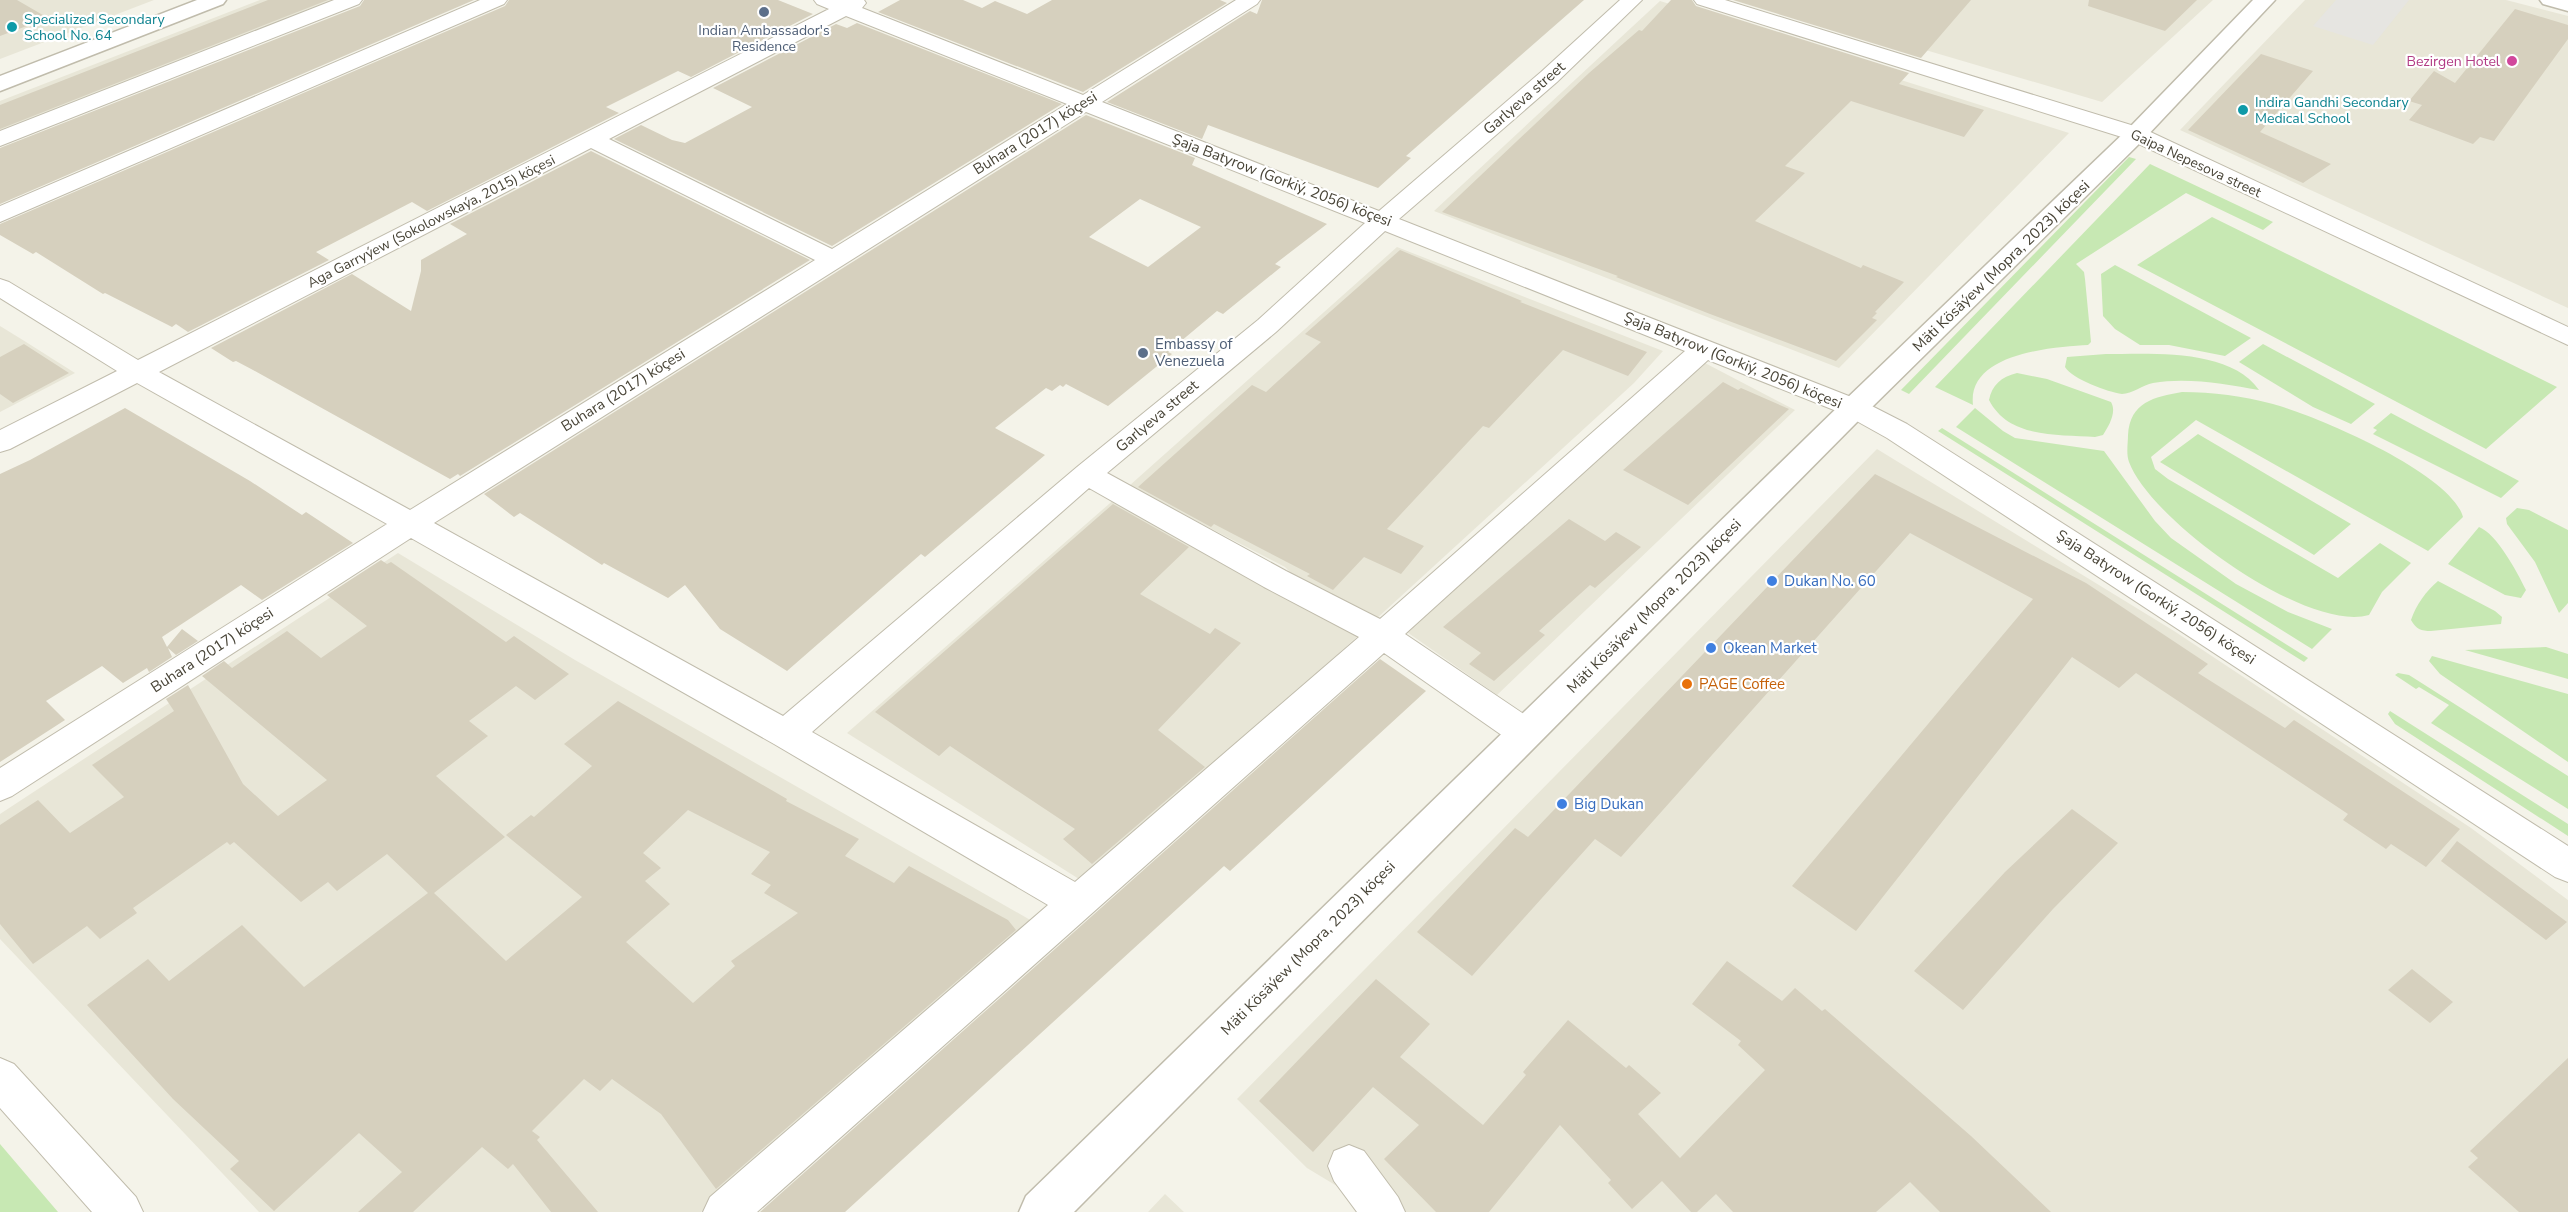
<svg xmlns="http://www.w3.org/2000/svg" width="2568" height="1212" viewBox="0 0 2568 1212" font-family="'Nunito Sans',sans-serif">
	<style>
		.residential { fill: #e8e6d7 }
		.green { fill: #c7e8b3 }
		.parking { fill: #e6e5e1 }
		.building { fill: #d6d0be; fill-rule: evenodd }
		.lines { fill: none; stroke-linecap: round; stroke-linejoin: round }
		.minor-casing { stroke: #c0bcac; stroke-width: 2 }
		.tertiary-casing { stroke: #c0bcac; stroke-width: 3 }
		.minor { fill: #fff; fill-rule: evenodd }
		.tertiary { fill: #fff; fill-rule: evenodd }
		.service-dot { fill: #5c6f8a; stroke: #fff; stroke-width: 2 }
		.culture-dot { fill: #0f9aa8; stroke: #fff; stroke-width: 2 }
		.hotel-dot { fill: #d1479c; stroke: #fff; stroke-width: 2 }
		.shop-dot { fill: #3f7fe0; stroke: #fff; stroke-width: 2 }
		.food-dot { fill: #e8710a; stroke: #fff; stroke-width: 2 }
		.labels { text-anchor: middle; stroke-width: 4.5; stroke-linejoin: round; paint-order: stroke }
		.far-culture-label { font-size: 14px; fill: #0d838f; stroke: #fff; text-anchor: start }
		.far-service-label { font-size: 14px; fill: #4e5e75; stroke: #fff }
		.far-hotel-label { font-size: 14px; fill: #b23c85; stroke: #fff; text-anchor: end }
		.far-street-label { font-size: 14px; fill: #484437; stroke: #fff }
		.street-label { font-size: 15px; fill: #484437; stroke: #fff }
		.service-label { font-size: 15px; fill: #4e5e75; stroke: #fff; text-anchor: start }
		.shop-label { font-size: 15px; fill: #366cbe; stroke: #fff; text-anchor: start }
		.food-label { font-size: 15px; fill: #c56008; stroke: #fff; text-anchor: start }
	</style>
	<rect width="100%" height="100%" fill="#f4f3e9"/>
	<!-- residential -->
	<path class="residential" d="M 0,0 L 154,0 L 0,59 Z
		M 260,0 L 335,0 L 0,133 L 0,101 Z
		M 1756,0 L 2213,0 L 2102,102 Z
		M 2305,0 L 2506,0 L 2568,16 L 2568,308 L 2180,130 Z
		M 1660,1 L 1811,48 L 1809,51 L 2069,133 L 1839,368 L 1434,211 Z
		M 1397,247 L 1663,351 L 1634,383 L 1375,620 L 1297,579 L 1285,567 L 1129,486 Z
		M 0,326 L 26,342 L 75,373 L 0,412 Z
		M 1703,362 L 1795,410 L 1497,695 L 1404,630 Z
		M 1877,449 L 2174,631 L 2471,828 L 2568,900 L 2568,1212 L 1380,1212 L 1307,1168 L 1237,1099 Z
		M 1117,497 L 1360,634 L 1096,873 L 1079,879 L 847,733 Z
		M 398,553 L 575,660 L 1039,925 L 701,1212 L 259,1212 L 0,939 L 0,814 Z
		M 1165,1194 L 1184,1212 L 1148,1212 Z"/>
	<!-- green -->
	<path class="green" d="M 2129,157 L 2136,159 L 1909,394 L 1901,390 Z
		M 2150,164 L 2273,222 L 2263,230 L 2186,193 L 2076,264 L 2084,272 L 2085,279 L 2091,342 L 2088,345 C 2053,347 1967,353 1973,405 L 1935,387 Z
		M 2212,217 L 2557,387 L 2486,449 L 2137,265 Z
		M 2115,265 L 2251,338 L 2225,356 L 2169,345 L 2140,345 L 2115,329 L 2103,316 L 2101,274 Z
		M 2263,344 L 2375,404 L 2351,424 L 2313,407 L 2239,362 Z
		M 2106,354 C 2151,354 2230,348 2259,390 C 2226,384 2187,377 2153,383 C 2143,385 2132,394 2122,394 C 2108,392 2072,379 2065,367 L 2067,357 Z
		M 2017,373 L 2047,379 L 2111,402 C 2117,412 2109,426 2103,435 L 2095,437 C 2058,434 2009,439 1989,400 C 1992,385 2001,377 2017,373 Z
		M 2182,392 C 2213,392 2243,396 2273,404 C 2317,416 2451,473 2463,517 L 2428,551 L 2196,420 L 2151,457 L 2155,469 L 2168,479 L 2338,578 L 2380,543 L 2411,563 L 2382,592 L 2369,615 C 2307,633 2151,521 2129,462 C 2126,454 2128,443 2128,435 C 2130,402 2154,397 2182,392 Z
		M 1975,408 L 2003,431 L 2015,438 L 2104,451 L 2155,521 L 2171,538 L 2236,584 L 2288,612 L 2332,629 L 2312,649 L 1956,427 Z
		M 2391,413 L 2519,481 L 2501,498 L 2373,434 L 2377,430 L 2373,428 Z
		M 1942,428 L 2308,658 L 2304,662 L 1938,431 Z
		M 2198,434 L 2351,524 L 2314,555 L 2160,462 Z
		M 2517,508 L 2529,510 L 2568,530 L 2568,603 L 2559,613 L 2535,562 L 2507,524 L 2506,518 Z
		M 2479,527 C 2497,534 2517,572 2526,590 L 2521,598 L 2505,595 L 2448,564 Z
		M 2438,581 L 2495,611 L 2502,617 L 2501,624 L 2431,631 C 2421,631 2416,629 2411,620 C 2416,605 2426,591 2438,581 Z
		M 2546,647 L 2568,654 L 2568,679 L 2465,650 Z
		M 2432,656 L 2568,694 L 2568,762 L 2440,674 L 2429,661 Z
		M 2398,673 L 2409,675 L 2568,776 L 2568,809 L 2431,723 L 2449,705 L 2419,687 L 2416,689 L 2395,675 Z
		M 2390,711 L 2568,824 L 2568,836 L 2395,724 L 2388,714 Z
		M 0,1144 L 58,1212 L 0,1212 Z"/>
	<!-- parking -->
	<path class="parking" d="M 2336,0 L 2409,0 L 2373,45 L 2313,26 Z"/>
	<!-- building -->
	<path class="building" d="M 0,0 L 17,0 L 48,18 L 0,36 Z
		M 268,0 L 328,0 L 0,129 L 0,105 Z
		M 364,0 L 474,0 L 0,204 L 0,148 L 360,6 Z
		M 509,0 L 778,0 L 813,14 L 691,77 L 678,71 L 606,107 L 619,113 L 427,211 L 412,202 L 316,252 L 329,260 L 188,332 L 176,324 L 172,327 L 105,293 L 103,294 L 36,252 L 33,254 L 0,235 L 0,224 L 505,6 Z
		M 900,0 L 963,0 L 982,8 L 995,1 L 1027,14 L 1052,0 L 1220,0 L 1227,3 L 1083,92 L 878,12 Z
		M 1262,0 L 1584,0 L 1406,156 L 1411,158 L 1378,188 L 1208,125 L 1202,139 L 1107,102 L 1250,11 L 1257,14 Z
		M 1671,0 L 1692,0 L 1696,6 L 1909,73 L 1899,84 L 1984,110 L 1964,137 L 1851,101 L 1785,166 L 1805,173 L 1755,221 L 1861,268 L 1863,265 L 1904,282 L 1875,312 L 1877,313 L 1872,318 L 1877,320 L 1836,361 L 1710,314 L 1616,277 L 1618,276 L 1442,212 L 1589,73 L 1639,30 L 1642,31 Z
		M 1733,0 L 1971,0 L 1921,58 Z
		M 2089,0 L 2197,0 L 2165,31 L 2088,6 Z
		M 2515,9 L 2568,25 L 2568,39 L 2494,141 L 2480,137 L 2473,144 L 2409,120 L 2422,105 L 2409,101 L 2434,71 L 2455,83 Z
		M 857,23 L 1062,104 L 832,246 L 614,139 L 641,125 L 672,140 L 685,143 L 752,107 L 713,88 L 836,24 L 847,28 Z
		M 2261,54 L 2313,71 L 2260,132 L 2331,164 L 2303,183 L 2188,130 Z
		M 1086,115 L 1195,158 L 1192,165 L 1327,224 L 1275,264 L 1281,267 L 1223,314 L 1217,311 L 1168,352 L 1172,354 L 1108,406 L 1066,384 L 1063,387 L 1060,385 L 1052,391 L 1046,388 L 995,428 L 1045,455 L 925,557 L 921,554 L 787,671 L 720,629 L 685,585 L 668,598 L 604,563 L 602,565 L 520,513 L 514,517 L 484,494 ZM 1140,199 L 1201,227 L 1148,267 L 1089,237 Z
		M 591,151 L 810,260 L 460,476 L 458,474 L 450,479 L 253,370 L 236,361 L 233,362 L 211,348 L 352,274 L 411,311 L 421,271 L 421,260 L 467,234 L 450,224 Z
		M 1400,250 L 1522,301 L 1520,302 L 1647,352 L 1628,376 L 1563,350 L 1489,428 L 1483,426 L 1387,529 L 1424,546 L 1401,574 L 1364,557 L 1333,590 L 1307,576 L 1310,574 L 1214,524 L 1211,527 L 1138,487 L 1252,385 L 1266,392 L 1321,342 L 1305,334 Z
		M 24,344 L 69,373 L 13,403 L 0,394 L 0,357 Z
		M 1723,382 L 1738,390 L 1741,388 L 1789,409 L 1688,505 L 1623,470 Z
		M 125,408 L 250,481 L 302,515 L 306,512 L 353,543 L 262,600 L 241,585 L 162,637 L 167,647 L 182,629 L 198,641 L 176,655 L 168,648 L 172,657 L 149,672 L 147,668 L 123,683 L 102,666 L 46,701 L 65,720 L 0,762 L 0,474 L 30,460 Z
		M 1875,474 L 2086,583 L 2208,664 L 2198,673 L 2285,728 L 2294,720 L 2460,829 L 2426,867 L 2391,844 L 2386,849 L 2343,820 L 2348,814 L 2136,673 L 2119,688 L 2072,657 L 1856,931 L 1792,886 L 2033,599 L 1910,533 L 1621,857 L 1595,839 L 1472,976 L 1417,932 L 1515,828 L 1528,837 Z
		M 1113,504 L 1189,547 L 1140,594 L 1210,634 L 1215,628 L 1241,643 L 1158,730 L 1205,767 L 1092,864 L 1063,839 L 1075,829 L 950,746 L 939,756 L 875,712 Z
		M 1569,519 L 1605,541 L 1616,532 L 1641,547 L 1595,588 L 1590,585 L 1539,631 L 1545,635 L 1494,681 L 1469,664 L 1481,653 L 1443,627 Z
		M 381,560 L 387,564 L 391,562 L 506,642 L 514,636 L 569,674 L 535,700 L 516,686 L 469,721 L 488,736 L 436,776 L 505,837 L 434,893 L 506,961 L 582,897 L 506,835 L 531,815 L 534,817 L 592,766 L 564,744 L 618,701 L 787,799 L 786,801 L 859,839 L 845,856 L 894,883 L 909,866 L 1008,920 L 1016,930 L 716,1189 L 661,1114 L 612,1079 L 600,1091 L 584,1079 L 532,1131 L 540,1137 L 537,1140 L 598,1212 L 551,1212 L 513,1164 L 508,1169 L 482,1147 L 413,1212 L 358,1212 L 402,1172 L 359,1133 L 274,1211 L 230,1169 L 239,1161 L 173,1099 L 87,1005 L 148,959 L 169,981 L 242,925 L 304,987 L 428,893 L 387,854 L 337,891 L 328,882 L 301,902 L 234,842 L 230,845 L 227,842 L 133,908 L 137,913 L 100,939 L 87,926 L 33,964 L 0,924 L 0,825 L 38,800 L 70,833 L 124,797 L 92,765 L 174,711 L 166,699 L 188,685 L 243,784 L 278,816 L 327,780 L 202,676 L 224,661 L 232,668 L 287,631 L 321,658 L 367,626 L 327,595 ZM 688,810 L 770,852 L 751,874 L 771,885 L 764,893 L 798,913 L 731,961 L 735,966 L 693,1003 L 626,942 L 670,904 L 645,881 L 661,868 L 643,853 Z
		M 1380,659 L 1426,691 L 1230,871 L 1224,866 L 845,1212 L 760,1212 Z
		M 2072,809 L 2118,843 L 2053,909 L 1963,1010 L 1914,971 L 2005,872 Z
		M 2457,841 L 2567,922 L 2546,940 L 2441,861 Z
		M 1727,961 L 1782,1001 L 1795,988 L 1822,1011 L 1825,1009 L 1971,1136 L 2051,1212 L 1940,1212 L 1910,1182 L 1876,1212 L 1733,1212 L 1716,1194 L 1697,1212 L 1691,1212 L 1662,1181 L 1632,1209 L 1608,1183 L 1611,1180 L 1560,1125 L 1489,1212 L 1436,1212 L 1384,1159 L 1419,1125 L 1373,1087 L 1313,1152 L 1259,1101 L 1376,979 L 1430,1024 L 1400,1057 L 1483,1125 L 1526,1075 L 1523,1072 L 1568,1020 L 1626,1068 L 1629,1065 L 1661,1093 L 1638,1114 L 1680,1158 L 1765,1070 L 1738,1045 L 1741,1041 L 1692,1004 Z
		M 2412,969 L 2453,1002 L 2430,1023 L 2388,990 Z
		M 2568,1058 L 2568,1212 L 2519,1212 L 2468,1167 L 2478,1158 L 2470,1151 Z"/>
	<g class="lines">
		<!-- minor casing -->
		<g class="minor-casing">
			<path id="minor" d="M 334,0 L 362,0 L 359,4 L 0,146 L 0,131 Z
				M 480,0 L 507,0 L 504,4 L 0,222 L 0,206 Z
				M 814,0 L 864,0 L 866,3 L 862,8 L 1083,95 L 1236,0 L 1260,0 L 1257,4 L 1102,102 L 1379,211 L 1541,72 L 1620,0 L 1642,0 L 1557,82 L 1399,219 L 1864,402 L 1907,424 L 2568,846 L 2568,882 L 2555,877 L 1887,438 L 1844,414 L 1708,360 L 1405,634 L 1537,723 L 1542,733 L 1537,743 L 1525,747 L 1513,743 L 1384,653 L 757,1212 L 703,1212 L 710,1197 L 1048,905 L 774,744 L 411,538 L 12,796 L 0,801 L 0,768 L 387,524 L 137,383 L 10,449 L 0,452 L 0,430 L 117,371 L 0,298 L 0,279 L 9,282 L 138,360 L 829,9 L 817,4 ZM 846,16 L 1067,104 L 832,249 L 609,139 ZM 1086,112 L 1365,223 L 1258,320 L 1077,467 L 783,716 L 434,523 ZM 591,148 L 815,260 L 410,510 L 159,372 ZM 1385,231 L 1685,351 L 1380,619 L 1286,571 L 1107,473 L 1276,332 ZM 1089,488 L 1264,587 L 1359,637 L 1075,882 L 812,732 Z
				M 1694,0 L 1725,0 L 2144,129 L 2568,327 L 2568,345 L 2128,139 L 1697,4 Z
				M 0,1058 L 14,1064 L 136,1197 L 143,1212 L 92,1212 L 0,1108 Z
				M 1349,1145 L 1364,1151 L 1398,1197 L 1405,1212 L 1357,1212 L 1334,1181 L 1328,1166 L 1334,1151 Z"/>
		</g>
		<!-- tertiary casing -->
		<g class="tertiary-casing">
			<path id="tertiary" d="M 197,0 L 226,0 L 223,4 L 0,91 L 0,76 Z
				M 2253,0 L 2275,0 L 2144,139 L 1864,415 L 1074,1212 L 1019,1212 L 1026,1196 L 1844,401 L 2128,129 Z
				M 2540,0 L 2568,0 L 2568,11 L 2543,4 Z"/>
		</g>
		<!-- minor -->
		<use href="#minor" class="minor"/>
		<!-- tertiary -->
		<use href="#tertiary" class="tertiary"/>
	</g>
	<!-- markers -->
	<g class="service-dot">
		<circle cx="764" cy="12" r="6"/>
		<circle cx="1143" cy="353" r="6"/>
	</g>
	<g class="culture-dot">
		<circle cx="12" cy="27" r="6"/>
		<circle cx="2243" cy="110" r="6"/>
	</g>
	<circle class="hotel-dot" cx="2512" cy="61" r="6"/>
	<g class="shop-dot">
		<circle cx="1772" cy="581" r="6"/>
		<circle cx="1711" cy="648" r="6"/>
		<circle cx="1562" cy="804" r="6"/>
	</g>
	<circle class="food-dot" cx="1687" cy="684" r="6"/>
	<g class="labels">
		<!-- far-culture labels -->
		<g class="far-culture-label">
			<text x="24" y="24">Specialized Secondary<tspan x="24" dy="16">School No. 64</tspan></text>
			<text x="2255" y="107">Indira Gandhi Secondary<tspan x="2255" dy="16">Medical School</tspan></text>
		</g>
		<!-- far-service labels -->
		<g class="far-service-label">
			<text x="764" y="35">Indian Ambassador's<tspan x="764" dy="16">Residence</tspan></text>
		</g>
		<!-- far-hotel labels -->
		<g class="far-hotel-label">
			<text x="2500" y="66">Bezirgen Hotel</text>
		</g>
		<!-- far-street labels -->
		<g class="far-street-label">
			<text transform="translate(2196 163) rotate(25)" y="5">Gaipa Nepesova street</text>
			<text transform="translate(431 221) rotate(-27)" y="5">Aga Garryýew (Sokolowskaýa, 2015) köçesi</text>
		</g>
		<!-- street labels -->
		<g class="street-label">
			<text transform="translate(1524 98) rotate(-41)" y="5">Garlyeva street</text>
			<text transform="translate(1035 133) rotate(-32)" y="5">Buhara (2017) köçesi</text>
			<text transform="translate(1282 180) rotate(21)" y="5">Şaja Batyrow (Gorkiý, 2056) köçesi</text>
			<text transform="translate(2001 266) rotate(-44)" y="5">Mäti Kösäýew (Mopra, 2023) köçesi</text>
			<text transform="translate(1733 360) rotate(22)" y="5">Şaja Batyrow (Gorkiý, 2056) köçesi</text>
			<text transform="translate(623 390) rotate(-32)" y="5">Buhara (2017) köçesi</text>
			<text transform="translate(1157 416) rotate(-40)" y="5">Garlyeva street</text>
			<text transform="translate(2156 597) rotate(33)" y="5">Şaja Batyrow (Gorkiý, 2056) köçesi</text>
			<text transform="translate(1654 606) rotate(-45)" y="5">Mäti Kösäýew (Mopra, 2023) köçesi</text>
			<text transform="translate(212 650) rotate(-33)" y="5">Buhara (2017) köçesi</text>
			<text transform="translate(1308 948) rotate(-45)" y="5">Mäti Kösäýew (Mopra, 2023) köçesi</text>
		</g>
		<!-- service labels -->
		<g class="service-label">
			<text x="1155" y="349">Embassy of<tspan x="1155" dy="17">Venezuela</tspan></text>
		</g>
		<!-- shop labels -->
		<g class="shop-label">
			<text x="1784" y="586">Dukan No. 60</text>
			<text x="1723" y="653">Okean Market</text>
			<text x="1574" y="809">Big Dukan</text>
		</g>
		<!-- food labels -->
		<g class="food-label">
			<text x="1699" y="689">PAGE Coffee</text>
		</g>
	</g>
</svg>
